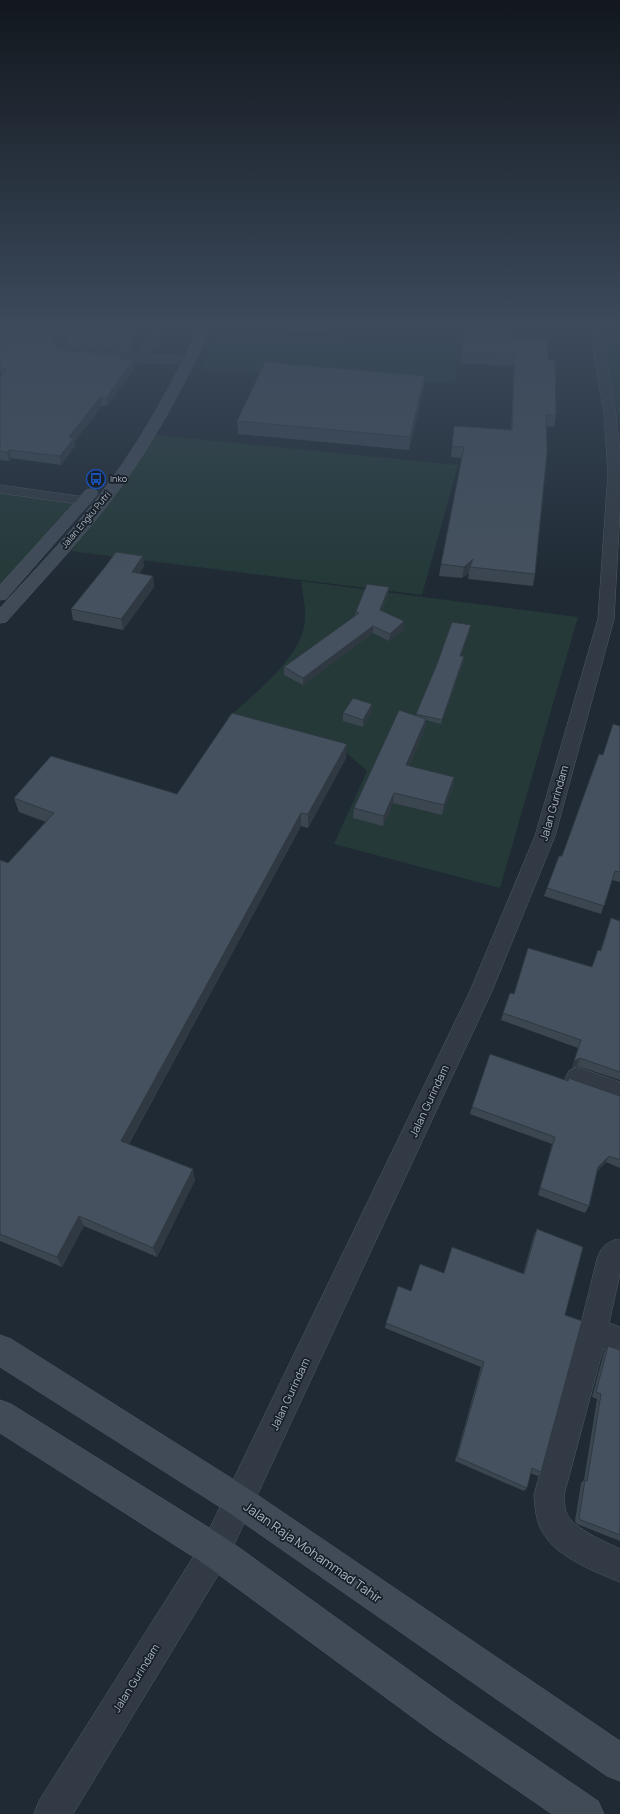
<svg xmlns="http://www.w3.org/2000/svg" width="620" height="1814" viewBox="0 0 620 1814" font-family="Manrope,sans-serif">
	<style>
		.green { fill: #243938 }
		.lines { fill: none; stroke-linecap: round; stroke-linejoin: round }
		.minor-casing { stroke: #505963; stroke-width: 1 }
		.tertiary-casing { stroke: #505963; stroke-width: 1 }
		.secondary-casing { stroke: #505963; stroke-width: 1 }
		.minor { fill: #323b45; fill-rule: evenodd }
		.tertiary { fill: #323b45; fill-rule: evenodd }
		.secondary { fill: #414b58; fill-rule: evenodd }
		.wall { fill: #3b4651 }
		.shaded-wall { fill: #303942 }
		.building { fill: #45515e; stroke: #303942 }
		.labels { text-anchor: middle; stroke-width: 3.5; stroke-linejoin: round; paint-order: stroke }
		.far-poi-label { font-size: 9px; fill: #acb6c2; stroke: #182029; text-anchor: start }
		.far-street-label { font-size: 9px; fill: #acb6c2; stroke: #182029 }
		.street-label { font-size: 11px; fill: #acb6c2; stroke: #182029 }
		.near-street-label { font-size: 13px; fill: #acb6c2; stroke: #182029 }
	</style>
	<rect width="100%" height="100%" fill="#1f2a34"/>
	<!-- green -->
	<path class="green" d="M 216,332 L 459,345 L 456,383 L 201,369 Z
		M 620,339 L 620,425 L 603,340 Z
		M 156,435 L 458,465 L 422,595 L 71,551 L 118,490 Z
		M 0,492 L 75,504 L 0,587 Z
		M 301,581 L 578,617 L 500,888 L 334,844 L 367,771 L 337,745 L 227,718 C 252,696 297,661 304,627 C 307,612 303,596 301,581 Z"/>
	<g class="lines">
		<!-- minor casing -->
		<g class="minor-casing">
			<path id="minor" d="M 63,328 L 75,328 L 67,346 L 68,350 L 138,354 L 151,328 L 163,328 L 149,355 L 180,356 L 186,360 L 180,364 L 68,358 L 59,355 L 55,346 Z
				M 590,328 L 602,328 L 603,335 L 620,335 L 620,341 L 604,341 L 616,414 L 620,453 L 620,508 L 614,619 L 555,836 L 492,991 L 226,1562 L 73,1814 L 34,1814 L 39,1801 L 204,1540 L 470,991 L 535,836 L 598,619 L 608,473 L 604,414 Z
				M 577,1067 L 620,1082 L 620,1104 L 569,1085 L 565,1078 L 569,1071 Z
				M 615,1240 L 620,1240 L 620,1274 L 609,1323 L 620,1327 L 620,1355 L 603,1349 L 564,1495 C 565,1501 564,1509 567,1514 C 574,1529 606,1542 620,1549 L 620,1582 C 597,1573 558,1557 545,1536 C 536,1524 535,1509 534,1495 L 579,1332 L 597,1259 C 601,1248 604,1244 615,1240 Z"/>
		</g>
		<!-- tertiary casing -->
		<g class="tertiary-casing">
			<path id="tertiary" d="M 0,485 L 85,497 L 90,498 L 92,501 L 90,504 L 85,505 L 0,493 Z"/>
		</g>
		<!-- secondary casing -->
		<g class="secondary-casing">
			<path id="secondary" d="M 199,328 L 211,328 C 185,384 157,437 121,487 C 86,535 45,578 6,622 L 0,623 L 0,608 C 38,566 78,526 111,480 C 146,432 173,381 199,328 Z
				M 91,489 L 96,490 L 98,493 L 96,496 L 6,599 L 0,600 L 0,585 L 86,490 Z
				M 0,1335 L 11,1339 L 250,1490 L 620,1741 L 620,1781 L 607,1776 L 228,1512 L 0,1367 Z
				M 0,1400 L 11,1404 L 227,1539 L 460,1707 L 598,1801 L 604,1814 L 552,1814 L 434,1733 L 203,1563 L 0,1433 Z"/>
		</g>
		<!-- minor -->
		<use href="#minor" class="minor"/>
		<!-- tertiary -->
		<use href="#tertiary" class="tertiary"/>
		<!-- secondary -->
		<use href="#secondary" class="secondary"/>
	</g>
	<!-- wall -->
	<path class="wall" d="M 0,328 L 61,328 L 55,343 L 57,348 L 66,351 L 123,354 L 124,360 L 134,369 L 107,406 L 102,406 L 74,442 L 75,446 L 61,465 L 11,458 L 9,461 L 0,460 L 0,377 L 3,374 L 0,371 Z
		M 142,328 L 130,352 L 69,349 L 67,338 Z
		M 269,328 L 333,328 L 332,332 Z
		M 464,328 L 507,337 L 548,360 L 556,416 L 554,427 L 546,426 L 535,574 L 533,586 L 468,579 L 469,573 L 462,578 L 439,576 L 441,564 L 462,458 L 451,457 L 454,426 L 511,430 L 514,366 L 460,363 Z
		M 424,388 L 409,450 L 238,434 L 237,421 Z
		M 144,566 L 139,574 L 153,576 L 154,587 L 123,630 L 73,620 L 71,609 Z
		M 389,587 L 388,594 L 382,611 L 404,629 L 389,641 L 373,633 L 303,685 L 284,675 L 284,667 L 355,616 L 356,611 Z
		M 470,629 L 461,656 L 464,660 L 441,724 L 426,720 L 425,729 L 409,766 L 454,777 L 453,787 L 442,815 L 393,803 L 383,826 L 353,818 L 354,808 L 416,716 L 416,714 Z
		M 371,712 L 363,727 L 343,721 L 343,713 Z
		M 620,726 L 620,882 L 612,880 L 601,914 L 544,896 L 547,888 L 562,856 L 603,755 Z
		M 346,758 L 308,828 L 301,826 L 129,1144 L 195,1180 L 157,1257 L 84,1226 L 62,1267 L 0,1241 L 0,860 L 8,863 L 46,822 L 19,812 L 14,798 L 177,794 Z
		M 611,918 L 620,921 L 620,1080 L 577,1066 L 572,1068 L 578,1048 L 501,1020 L 503,1013 L 514,994 L 592,967 L 600,951 Z
		M 570,1077 L 571,1079 L 620,1096 L 620,1168 L 606,1162 L 597,1171 L 589,1206 L 585,1213 L 538,1195 L 552,1144 L 470,1114 L 472,1107 L 568,1080 Z
		M 537,1229 L 565,1315 L 541,1472 L 538,1476 L 530,1473 L 527,1488 L 524,1491 L 455,1461 L 481,1367 L 385,1328 L 386,1323 L 444,1273 L 523,1274 L 534,1235 Z
		M 608,1346 L 620,1350 L 620,1541 L 577,1524 L 575,1521 L 581,1483 L 584,1480 L 597,1399 L 592,1397 L 604,1352 Z"/>
	<!-- shaded-wall -->
	<path class="shaded-wall" d="M 56,328 L 61,328 L 54,345 L 52,337 Z
		M 137,328 L 142,328 L 130,352 L 129,344 Z
		M 123,354 L 124,363 L 120,359 Z
		M 133,360 L 134,369 L 107,406 L 106,398 Z
		M 425,376 L 424,388 L 409,450 L 410,437 Z
		M 100,397 L 102,406 L 74,442 L 75,446 L 61,465 L 60,456 L 69,437 Z
		M 9,450 L 11,458 L 9,461 L 7,452 Z
		M 143,556 L 144,566 L 134,583 L 132,572 Z
		M 473,559 L 470,567 L 469,573 L 462,578 L 464,567 Z
		M 153,576 L 154,587 L 123,630 L 121,619 Z
		M 389,587 L 388,594 L 380,617 L 380,610 Z
		M 404,621 L 404,629 L 389,641 L 390,634 Z
		M 471,625 L 470,629 L 460,659 L 460,656 Z
		M 373,626 L 373,633 L 303,685 L 303,678 Z
		M 464,656 L 464,660 L 441,724 L 442,720 Z
		M 372,704 L 371,712 L 363,727 L 363,720 Z
		M 426,719 L 425,729 L 405,775 L 406,765 Z
		M 347,744 L 346,758 L 308,828 L 308,814 Z
		M 454,777 L 453,787 L 442,815 L 444,805 Z
		M 394,793 L 393,803 L 383,826 L 384,816 Z
		M 301,813 L 301,826 L 124,1152 L 121,1141 Z
		M 580,1058 L 577,1066 L 572,1068 L 574,1061 Z
		M 609,1156 L 606,1162 L 595,1174 L 598,1167 Z
		M 193,1169 L 195,1180 L 157,1257 L 153,1248 Z
		M 79,1216 L 84,1226 L 62,1267 L 57,1257 Z"/>
	<!-- building -->
	<path class="building" d="M 0,328 L 56,328 L 52,337 L 57,348 L 66,351 L 123,354 L 120,359 L 133,360 L 106,398 L 100,397 L 69,437 L 74,438 L 60,456 L 9,450 L 7,452 L 0,451 L 0,377 L 6,370 L 0,365 Z
		M 71,328 L 137,328 L 129,344 L 68,340 L 67,338 Z
		M 464,328 L 506,328 L 507,337 L 547,339 L 548,360 L 555,361 L 556,416 L 546,415 L 547,452 L 535,574 L 470,567 L 473,559 L 464,567 L 441,564 L 464,447 L 452,446 L 454,426 L 512,430 L 515,355 L 462,352 Z
		M 265,362 L 425,376 L 410,437 L 237,421 Z
		M 116,552 L 143,556 L 132,572 L 153,576 L 121,619 L 71,609 L 105,567 Z
		M 367,584 L 389,587 L 380,610 L 404,621 L 390,634 L 373,626 L 303,678 L 284,667 L 359,613 L 356,611 Z
		M 452,622 L 471,625 L 460,656 L 464,656 L 442,720 L 416,714 L 437,664 Z
		M 353,698 L 372,704 L 363,720 L 343,713 Z
		M 399,710 L 426,719 L 406,765 L 454,777 L 444,805 L 394,793 L 384,816 L 354,808 Z
		M 232,713 L 347,744 L 308,814 L 301,813 L 121,1141 L 193,1169 L 153,1248 L 79,1216 L 57,1257 L 0,1234 L 0,860 L 8,863 L 54,813 L 14,798 L 51,756 L 177,794 Z
		M 613,724 L 620,726 L 620,872 L 615,871 L 604,906 L 547,888 L 559,856 L 562,856 L 599,754 L 603,755 Z
		M 611,918 L 620,921 L 620,1072 L 580,1058 L 574,1061 L 581,1040 L 503,1013 L 510,993 L 514,994 L 528,948 L 592,967 L 598,950 L 601,951 Z
		M 490,1054 L 568,1081 L 570,1077 L 571,1079 L 620,1096 L 620,1160 L 609,1156 L 598,1167 L 589,1206 L 540,1188 L 555,1137 L 472,1107 Z
		M 537,1229 L 583,1247 L 565,1315 L 582,1321 L 541,1472 L 532,1468 L 527,1488 L 457,1457 L 484,1362 L 386,1323 L 398,1286 L 411,1291 L 420,1264 L 444,1273 L 452,1247 L 524,1274 Z
		M 608,1346 L 620,1350 L 620,1535 L 581,1520 L 579,1518 L 585,1480 L 587,1481 L 601,1394 L 596,1392 Z"/>
	<!-- sky -->
	<linearGradient id="sky" x2="0" y2="1"><stop stop-color="#11171d"/><stop offset="0.56" stop-color="#3c4a5c"/><stop offset="1" stop-color="#3c4a5c" stop-opacity="0"/></linearGradient>
	<rect width="620" height="582" fill="url(#sky)"/>
	<!-- icons -->
	<defs>
		<g id="bus-ring" transform="scale(1)"><circle r="9.5" fill="#182029" stroke="#1a4fb4" stroke-width="1.5"/><path d="M-5-6H5V4H4V6H2V4H-2V6H-4V4H-5ZM-3.5-4V0h7V-4ZM-3.5 1.2v1.5H-2V1.2ZM2 1.2v1.5H3.5V1.2Z" fill="#1a4fb4"/></g>
	</defs>
	<g fill-rule="evenodd">
		<use href="#bus-ring" x="96" y="479"/>
	</g>
	<g class="labels">
		<!-- far-poi labels -->
		<g class="far-poi-label">
			<text x="110" y="482">Inko</text>
		</g>
		<!-- far-street labels -->
		<g class="far-street-label">
			<text transform="translate(86 520) rotate(-50)" y="3">Jalan Engku Putri</text>
		</g>
		<!-- street labels -->
		<g class="street-label">
			<text transform="translate(554 803) rotate(-74)" y="4">Jalan Gurindam</text>
			<text transform="translate(429 1101) rotate(-65)" y="4">Jalan Gurindam</text>
			<text transform="translate(290 1394) rotate(-65)" y="4">Jalan Gurindam</text>
			<text transform="translate(136 1678) rotate(-58)" y="4">Jalan Gurindam</text>
		</g>
		<!-- near-street labels -->
		<g class="near-street-label">
			<text transform="translate(313 1552) rotate(35)" y="5">Jalan Raja Mohammad Tahir</text>
		</g>
	</g>
</svg>
